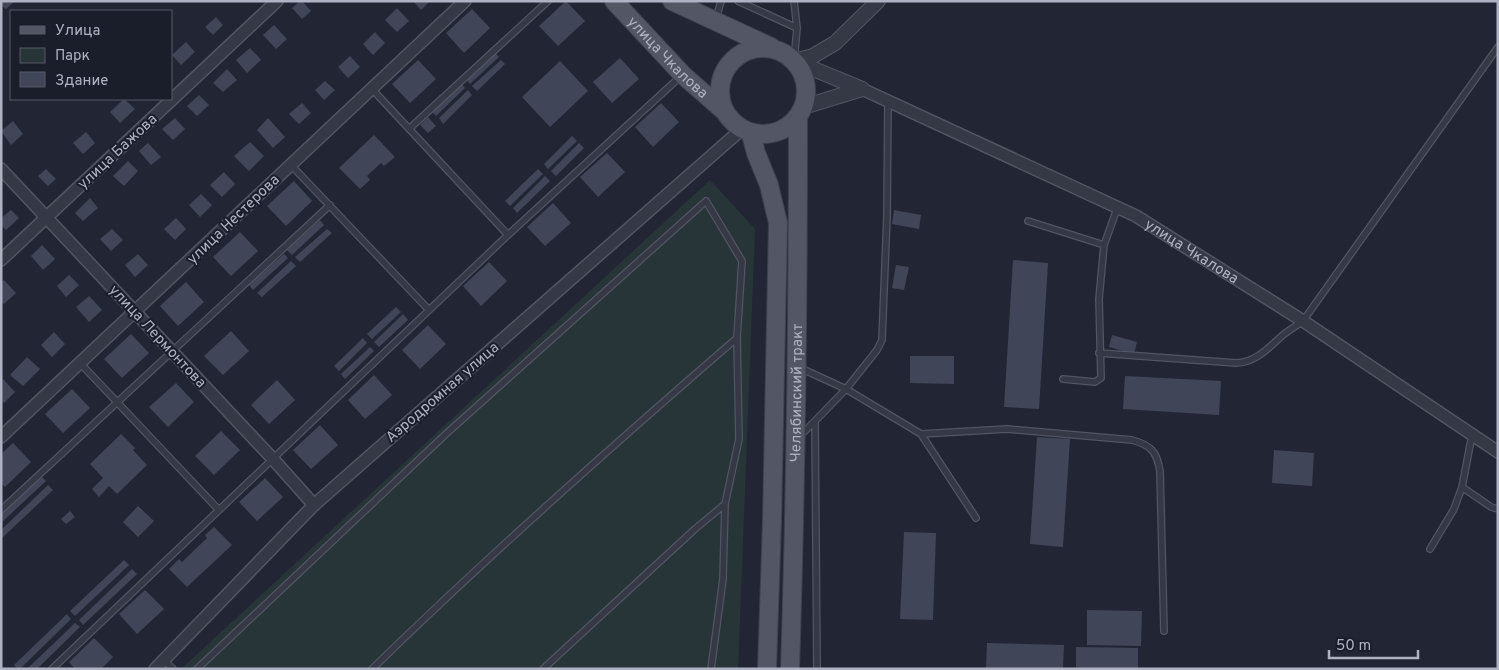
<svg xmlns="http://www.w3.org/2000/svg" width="1499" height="670" viewBox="0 0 1499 670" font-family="Overpass,sans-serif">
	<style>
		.green { fill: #273539 }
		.building { fill: #404557 }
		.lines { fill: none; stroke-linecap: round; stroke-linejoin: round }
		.service-casing { stroke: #525563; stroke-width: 8 }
		.minor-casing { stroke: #525563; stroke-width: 14 }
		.tertiary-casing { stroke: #525563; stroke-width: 16 }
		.primary-casing { stroke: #3e414f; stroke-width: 20 }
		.service { stroke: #353845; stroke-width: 5.5 }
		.minor { stroke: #353845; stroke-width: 11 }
		.tertiary { stroke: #353845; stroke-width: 14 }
		.primary { stroke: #535665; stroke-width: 18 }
		.labels { text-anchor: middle; stroke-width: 4; stroke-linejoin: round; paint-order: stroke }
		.street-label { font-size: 15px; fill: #afb2c2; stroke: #1a1d2a }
	</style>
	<rect width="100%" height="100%" fill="#222634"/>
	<!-- green -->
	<path class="green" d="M 710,180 L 755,229 L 738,669 L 181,669 Z"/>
	<!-- building -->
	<path class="building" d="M 1,1 L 15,1 L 6,9 L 1,5 Z
		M 300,1 L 302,1 L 311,11 L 302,19 L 292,8 Z
		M 413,1 L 430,1 L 421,10 Z
		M 566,1 L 585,21 L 558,46 L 539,26 Z
		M 397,8 L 409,21 L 397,32 L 385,20 Z
		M 472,9 L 490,28 L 464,53 L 446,33 Z
		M 216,17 L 223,25 L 213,35 L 205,27 Z
		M 274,25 L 287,39 L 276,49 L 263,35 Z
		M 375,32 L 385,43 L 373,55 L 363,44 Z
		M 186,42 L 195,52 L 181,65 L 172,55 Z
		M 250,48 L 261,60 L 247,73 L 236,60 Z
		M 495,53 L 499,57 L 470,84 L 466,79 Z
		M 350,56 L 360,67 L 348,78 L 338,67 Z
		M 620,58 L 639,79 L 612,103 L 593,82 Z
		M 418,60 L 436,79 L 410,103 L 392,84 Z
		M 501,60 L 505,64 L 477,91 L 472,86 Z
		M 560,61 L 588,91 L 550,127 L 522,97 Z
		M 227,69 L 237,80 L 223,92 L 213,83 Z
		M 325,81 L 335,90 L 324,100 L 315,90 Z
		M 461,83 L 465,88 L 436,116 L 431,111 Z
		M 468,90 L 472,95 L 443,124 L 439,118 Z
		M 199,95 L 209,105 L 197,116 L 187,106 Z
		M 124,99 L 135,109 L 120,123 L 110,112 Z
		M 302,103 L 311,113 L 299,124 L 289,114 Z
		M 661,103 L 679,122 L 653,147 L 635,127 Z
		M 428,117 L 436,126 L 428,133 L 420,125 Z
		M 175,118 L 185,129 L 173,140 L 162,129 Z
		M 268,118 L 285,137 L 273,148 L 257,130 Z
		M 13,121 L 23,134 L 11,145 L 1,131 Z
		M 86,132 L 95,143 L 83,154 L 73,143 Z
		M 374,135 L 395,157 L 384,166 L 381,163 L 367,176 L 370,180 L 360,189 L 339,168 Z
		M 572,136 L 577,141 L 548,169 L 544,164 Z
		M 250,142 L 264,156 L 249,171 L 234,156 Z
		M 148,143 L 161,157 L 151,165 L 139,151 Z
		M 579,143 L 584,148 L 556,176 L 551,171 Z
		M 607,153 L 625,172 L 598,197 L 580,177 Z
		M 128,161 L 138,171 L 124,186 L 113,176 Z
		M 46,169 L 56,179 L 48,186 L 38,176 Z
		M 538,169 L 543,174 L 510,206 L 505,201 Z
		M 224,172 L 235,184 L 222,197 L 210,185 Z
		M 545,176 L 550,181 L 517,213 L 513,208 Z
		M 294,181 L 312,201 L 286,226 L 267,206 Z
		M 201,194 L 212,205 L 200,217 L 189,205 Z
		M 90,198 L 98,208 L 83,221 L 75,213 Z
		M 553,203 L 571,223 L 545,246 L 527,227 Z
		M 11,210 L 19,218 L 6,230 L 1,225 L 1,218 Z
		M 894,210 L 921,215 L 919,229 L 892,224 Z
		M 176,218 L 186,229 L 175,240 L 164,229 Z
		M 320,220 L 324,225 L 292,255 L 287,250 Z
		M 112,229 L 123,240 L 111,251 L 100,239 Z
		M 327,229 L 332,233 L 300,262 L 295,257 Z
		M 240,232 L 258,251 L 231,276 L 213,257 Z
		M 42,245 L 55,259 L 43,270 L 31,256 Z
		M 138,254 L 148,265 L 135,277 L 125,265 Z
		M 284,254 L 288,258 L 253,290 L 249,285 Z
		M 1013,260 L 1048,263 L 1039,409 L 1004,407 Z
		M 291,261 L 296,266 L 262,297 L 257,293 Z
		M 489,262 L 507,281 L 481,306 L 463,286 Z
		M 896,265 L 909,267 L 904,290 L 892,288 Z
		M 69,275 L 79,285 L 66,297 L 57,286 Z
		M 4,280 L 16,293 L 4,304 L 1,301 L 1,282 Z
		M 186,282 L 204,302 L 178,326 L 160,306 Z
		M 89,296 L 102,310 L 89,322 L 76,307 Z
		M 396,307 L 401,312 L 372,339 L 367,334 Z
		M 403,314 L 408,320 L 379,347 L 374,342 Z
		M 428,325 L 446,344 L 420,369 L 402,350 Z
		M 231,331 L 249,351 L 223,375 L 204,356 Z
		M 54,332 L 65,344 L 52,357 L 41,345 Z
		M 131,334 L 149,353 L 122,378 L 104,359 Z
		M 1112,335 L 1137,342 L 1134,354 L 1109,347 Z
		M 363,338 L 367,343 L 339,371 L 334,366 Z
		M 370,347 L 374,351 L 345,379 L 341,374 Z
		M 910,356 L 954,356 L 954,384 L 910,383 Z
		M 27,357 L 40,369 L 23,386 L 10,375 Z
		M 374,375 L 392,395 L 365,419 L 348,400 Z
		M 1125,376 L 1221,381 L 1219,415 L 1123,409 Z
		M 3,379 L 15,392 L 4,403 L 1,400 L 1,381 Z
		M 277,380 L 295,400 L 269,424 L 251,405 Z
		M 176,383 L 194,402 L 168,427 L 149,407 Z
		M 72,389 L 90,408 L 63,433 L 45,414 Z
		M 320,425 L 338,445 L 311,469 L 293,450 Z
		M 221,431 L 240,450 L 214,475 L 195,456 Z
		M 121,434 L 135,448 L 133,450 L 147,465 L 117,494 L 109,486 L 99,497 L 92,489 L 103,478 L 90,464 Z
		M 1037,437 L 1070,439 L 1063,547 L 1030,544 Z
		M 13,443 L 31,462 L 5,487 L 1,483 L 1,454 Z
		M 1274,450 L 1314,453 L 1312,486 L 1272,483 Z
		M 41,476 L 46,481 L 1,523 L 1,514 Z
		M 265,478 L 283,497 L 257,521 L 239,502 Z
		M 48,485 L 53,490 L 1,539 L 1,530 Z
		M 138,506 L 154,521 L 138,537 L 123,522 Z
		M 70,511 L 75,517 L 66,524 L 61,519 Z
		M 214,527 L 232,545 L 187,587 L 169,569 L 179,559 L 182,562 L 207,538 L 205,535 Z
		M 904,532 L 936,533 L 933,620 L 900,619 Z
		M 124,560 L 129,565 L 75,616 L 70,611 Z
		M 132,569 L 137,574 L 83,625 L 79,620 Z
		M 145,590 L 164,609 L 137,634 L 119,614 Z
		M 1087,610 L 1142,611 L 1141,646 L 1087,645 Z
		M 67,614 L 71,619 L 20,669 L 17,669 L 14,665 Z
		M 75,623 L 80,627 L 37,669 L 27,669 Z
		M 94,638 L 113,657 L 101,669 L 75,669 L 69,662 Z
		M 987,643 L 1064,645 L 1063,669 L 986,669 Z
		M 1076,647 L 1138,648 L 1138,669 L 1076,669 Z"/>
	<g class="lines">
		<!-- service casing -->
		<g class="service-casing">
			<path id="service" d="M 738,1 L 797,28
				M 794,1 L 797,28 L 794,61
				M 716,19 L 721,1
				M 371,88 L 508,235
				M 409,129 L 548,1
				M 290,164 L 429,310
				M 1028,221 L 1104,245
				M 1099,353 L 1236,363 C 1257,362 1268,348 1283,335 C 1289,330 1296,326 1303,321 L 1498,47
				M 80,363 L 218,509
				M 798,367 L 846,389 L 877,350 L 882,340 L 887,216 L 888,101
				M 1063,379 L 1095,382 L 1101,378 L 1099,299 L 1104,245 L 1118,206
				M 921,434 L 976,518
				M 1472,435 L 1462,487 L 1491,507 L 1498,509
				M 799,437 L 815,421
				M 725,504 L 739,439 L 737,338
				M 1,510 L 330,205
				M 1430,549 L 1454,509 L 1462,487
				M 164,660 L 173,669
				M 52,669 L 508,235 L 681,76
				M 197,669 L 447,433 L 706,201 L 742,261 L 737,338 C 613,445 490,554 372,669
				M 543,669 L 695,529 L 725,504 L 723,579 L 711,669
				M 817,669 L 815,421 L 846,389 L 921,434 L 1007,429 L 1132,440 C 1151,445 1157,452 1160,471 L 1164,631"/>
		</g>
		<!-- minor casing -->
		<g class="minor-casing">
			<g id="minor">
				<path id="s1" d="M 862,89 L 1136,216 L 1303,321 L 1498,452"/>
				<path d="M 1,169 L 272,458 L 314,505"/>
				<path d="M 1,260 L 277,1"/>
				<path d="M 1,437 L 465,1"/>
				<path d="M 155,669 L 314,505 L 742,129"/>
			</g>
		</g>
		<!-- tertiary casing -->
		<g class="tertiary-casing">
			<path id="tertiary" d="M 794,61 L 813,56 L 835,43 L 878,1
				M 794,61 L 862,89
				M 803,107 L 862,89"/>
		</g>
		<!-- primary casing -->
		<g class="primary-casing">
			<g id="primary">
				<path id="s2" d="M 614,1 L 683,75 L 723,110"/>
				<path d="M 672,1 L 771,47"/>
				<circle cx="763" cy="91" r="43"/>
				<path d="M 751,134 L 756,153 L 769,185 L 778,223 L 772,521 L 767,669"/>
				<path id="s3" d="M 790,669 C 796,485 798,301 798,117"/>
			</g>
		</g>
		<!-- service -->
		<use href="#service" class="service"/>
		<!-- minor -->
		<use href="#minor" class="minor"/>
		<!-- tertiary -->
		<use href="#tertiary" class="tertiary"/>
		<!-- primary -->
		<use href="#primary" class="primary"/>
	</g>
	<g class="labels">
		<!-- street labels -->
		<g class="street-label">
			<text dy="5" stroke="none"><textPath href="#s2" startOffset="78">улица Чкалова</textPath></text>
			<text transform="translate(117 151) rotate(-43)" y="5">улица Бажова</text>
			<text transform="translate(233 219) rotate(-44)" y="5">улица Нестерова</text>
			<text dy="5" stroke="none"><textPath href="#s1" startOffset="368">улица Чкалова</textPath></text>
			<text transform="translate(158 336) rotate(47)" y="5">улица Лермонтова</text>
			<text transform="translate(442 392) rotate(-41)" y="5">Аэродромная улица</text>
			<text dy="5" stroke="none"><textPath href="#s3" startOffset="276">Челябинский тракт</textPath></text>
		</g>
	</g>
	<!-- border -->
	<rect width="1499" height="670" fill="none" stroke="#afb2c2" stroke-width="5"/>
	<!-- legend -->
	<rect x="10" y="10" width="162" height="90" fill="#1a1d2a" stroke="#565967"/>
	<rect x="20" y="26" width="25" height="8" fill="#535665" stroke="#565967"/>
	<text x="55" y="35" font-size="15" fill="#afb2c2">Улица</text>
	<rect x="20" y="48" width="25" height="15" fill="#273539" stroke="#565967"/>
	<text x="55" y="60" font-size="15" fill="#afb2c2">Парк</text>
	<rect x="20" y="72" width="25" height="15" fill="#404557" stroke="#565967"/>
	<text x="55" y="85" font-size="15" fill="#afb2c2">Здание</text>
	<!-- scale -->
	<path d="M1329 650v8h89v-8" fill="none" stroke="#afb2c2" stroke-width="2.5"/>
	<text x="1336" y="650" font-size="15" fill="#afb2c2" stroke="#1a1d2a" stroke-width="4" paint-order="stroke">50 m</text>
</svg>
